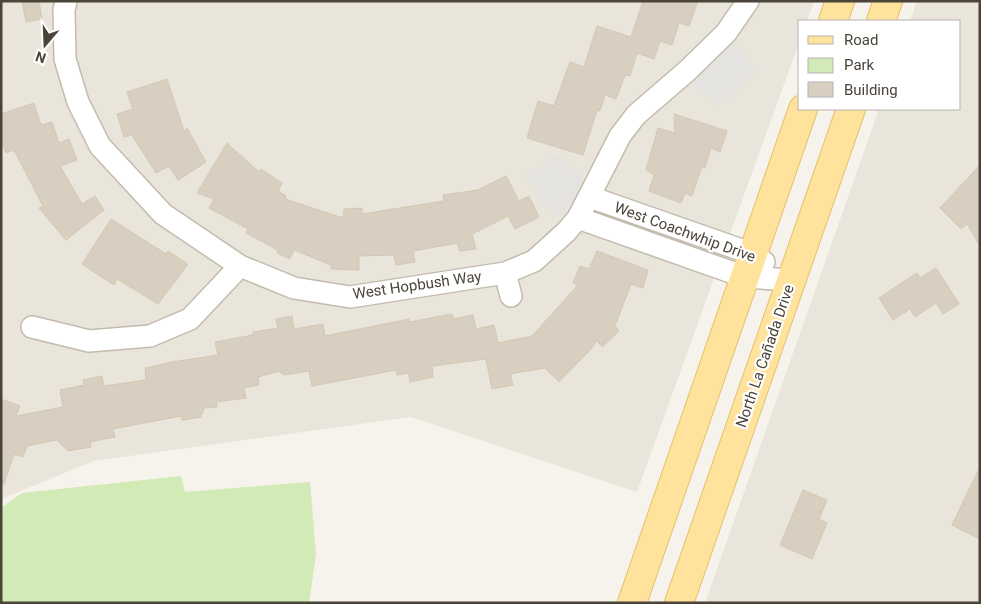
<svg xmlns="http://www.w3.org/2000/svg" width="981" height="604" viewBox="0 0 981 604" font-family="Roboto,sans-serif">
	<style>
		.residential { fill: #eae5da }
		.green { fill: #d2eab5 }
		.parking { fill: #e5e3e0 }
		.building { fill: #d8cfc1; stroke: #d3c7b4 }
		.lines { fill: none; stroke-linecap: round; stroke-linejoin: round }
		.street-casing { stroke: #c2bbae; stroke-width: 24 }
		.primary-casing { stroke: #e6c16a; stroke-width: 30 }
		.street { stroke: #fff; stroke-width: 21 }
		.primary { stroke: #ffe39c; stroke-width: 28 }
		.labels { text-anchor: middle; stroke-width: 4.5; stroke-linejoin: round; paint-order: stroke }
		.street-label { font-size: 15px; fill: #4b4439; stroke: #fff }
	</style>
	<rect width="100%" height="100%" fill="#f6f3ec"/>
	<!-- residential -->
	<path class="residential" d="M 1,1 L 814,1 L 807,21 L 800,21 L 800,40 L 637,492 L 411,417 L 94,461 L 1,499 Z
		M 917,1 L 980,1 L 980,603 L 705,603 L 879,109 L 960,109 L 960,21 L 910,21 Z"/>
	<!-- green -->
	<path class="green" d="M 181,476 L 185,492 L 310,482 L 316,554 L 309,603 L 1,603 L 1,508 L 22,493 Z"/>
	<!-- parking -->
	<path class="parking" d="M 730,40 L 758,71 L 717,106 L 687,79 Z
		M 556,154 L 587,184 L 558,217 L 524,178 Z"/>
	<!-- building -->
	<path class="building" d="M 22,1 L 39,1 L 42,19 L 26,22 Z
		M 643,1 L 698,1 L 689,26 L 679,23 L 672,45 L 660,41 L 654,59 L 637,53 L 630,76 L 625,75 L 616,99 L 605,95 L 600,111 L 597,110 L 583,155 L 527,138 L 538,101 L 554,106 L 570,62 L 584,67 L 597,26 L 631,37 Z
		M 167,79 L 184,131 L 187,128 L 206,162 L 178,180 L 169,166 L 156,173 L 132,135 L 124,137 L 117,114 L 133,109 L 127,92 Z
		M 34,103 L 41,125 L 52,122 L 59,143 L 69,139 L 77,160 L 60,166 L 82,204 L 95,196 L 104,210 L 66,240 L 39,208 L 43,206 L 14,150 L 6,153 L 1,140 L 1,114 Z
		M 674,114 L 727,131 L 720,152 L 711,148 L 705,168 L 702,166 L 692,196 L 685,193 L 681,203 L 649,191 L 654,175 L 646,170 L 658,128 L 675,133 Z
		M 227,143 L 259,172 L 261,169 L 282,183 L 278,191 L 286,196 L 285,199 L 343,218 L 344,209 L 362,208 L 362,214 L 444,201 L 443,195 L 478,190 L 506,176 L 519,201 L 529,196 L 539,217 L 515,229 L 508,216 L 472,234 L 476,249 L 460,251 L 457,243 L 413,251 L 415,262 L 396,265 L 394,255 L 359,256 L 359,270 L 331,269 L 331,265 L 294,250 L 290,259 L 277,253 L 278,250 L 246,233 L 248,229 L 209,208 L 214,199 L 197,193 Z
		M 980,165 L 980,246 L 967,224 L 961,229 L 940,208 Z
		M 111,219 L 166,254 L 168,251 L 188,264 L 158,304 L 117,279 L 114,285 L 82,264 Z
		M 597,251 L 648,270 L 643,288 L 631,284 L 615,326 L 619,331 L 602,347 L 597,341 L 591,349 L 559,382 L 545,368 L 510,374 L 513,385 L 492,389 L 486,359 L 432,366 L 433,377 L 410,382 L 409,373 L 397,375 L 396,370 L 312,386 L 309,371 L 284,375 L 279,371 L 258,377 L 259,385 L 244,388 L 246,398 L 216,402 L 217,407 L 204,408 L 201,417 L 182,420 L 181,416 L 113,429 L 115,437 L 90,442 L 91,447 L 68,451 L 57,440 L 27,446 L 23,457 L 14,454 L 4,484 L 1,483 L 1,399 L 20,406 L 16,416 L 63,407 L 60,390 L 84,385 L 83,380 L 102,376 L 104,386 L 146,380 L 145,368 L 172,362 L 218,355 L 215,342 L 253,335 L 253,332 L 278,328 L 276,319 L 292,316 L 294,329 L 323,324 L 325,336 L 409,319 L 409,322 L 452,314 L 454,319 L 473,315 L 476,329 L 494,325 L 498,343 L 532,336 L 578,285 L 573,283 L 580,266 L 589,269 Z
		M 936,268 L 959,304 L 943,314 L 936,303 L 915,317 L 910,309 L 893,320 L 879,298 L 917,273 L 920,278 Z
		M 980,467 L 980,539 L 952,525 Z
		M 803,490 L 827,500 L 819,519 L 827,523 L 812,559 L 780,545 Z"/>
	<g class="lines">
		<!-- street casing -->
		<g class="street-casing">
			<path id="street" d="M 66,1 L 64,10 L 65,59 L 78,102 L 100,146 L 163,214 L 240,266 L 294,288 L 350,297 L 505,273 L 534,261 L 566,232 L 578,218 L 620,136 L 636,115 L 687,71 L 726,33 L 748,1
				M 590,197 L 753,254 L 764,262
				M 578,218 L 745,277 L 791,280
				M 505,273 L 511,296
				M 32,327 L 89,341 L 150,336 L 190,319 L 240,266"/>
		</g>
		<!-- primary casing -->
		<g class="primary-casing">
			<path id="primary" d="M 833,21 L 840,1
				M 881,21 L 888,1
				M 632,603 L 803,109
				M 679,603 L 851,109"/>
		</g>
		<!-- street -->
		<use href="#street" class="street"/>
		<!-- primary -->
		<use href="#primary" class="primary"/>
	</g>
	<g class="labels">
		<!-- street labels -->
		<g class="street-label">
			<text transform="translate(685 232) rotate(20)" y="5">West Coachwhip Drive</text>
			<text transform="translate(417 285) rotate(-8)" y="5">West Hopbush Way</text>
			<text transform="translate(765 356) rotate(-71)" y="5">North La Cañada Drive</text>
		</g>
	</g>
	<!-- border -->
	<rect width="981" height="604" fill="none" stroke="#4b4439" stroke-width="5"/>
	<!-- legend -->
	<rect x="798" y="20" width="162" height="90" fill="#ffffff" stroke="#b7b4b0"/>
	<rect x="808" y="36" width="25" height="8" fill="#ffe39c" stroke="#b7b4b0"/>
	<text x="844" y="45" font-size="15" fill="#4b4439">Road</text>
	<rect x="808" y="58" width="25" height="15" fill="#d2eab5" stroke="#b7b4b0"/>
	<text x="844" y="70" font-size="15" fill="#4b4439">Park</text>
	<rect x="808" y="82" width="25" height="15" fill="#d8cfc1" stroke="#b7b4b0"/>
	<text x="844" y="95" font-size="15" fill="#4b4439">Building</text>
	<!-- north arrow -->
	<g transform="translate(45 45) rotate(199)" stroke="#ffffff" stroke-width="4" paint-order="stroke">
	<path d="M0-4L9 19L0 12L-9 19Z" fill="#4b4439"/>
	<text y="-8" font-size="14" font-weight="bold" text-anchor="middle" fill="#4b4439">N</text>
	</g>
</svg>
